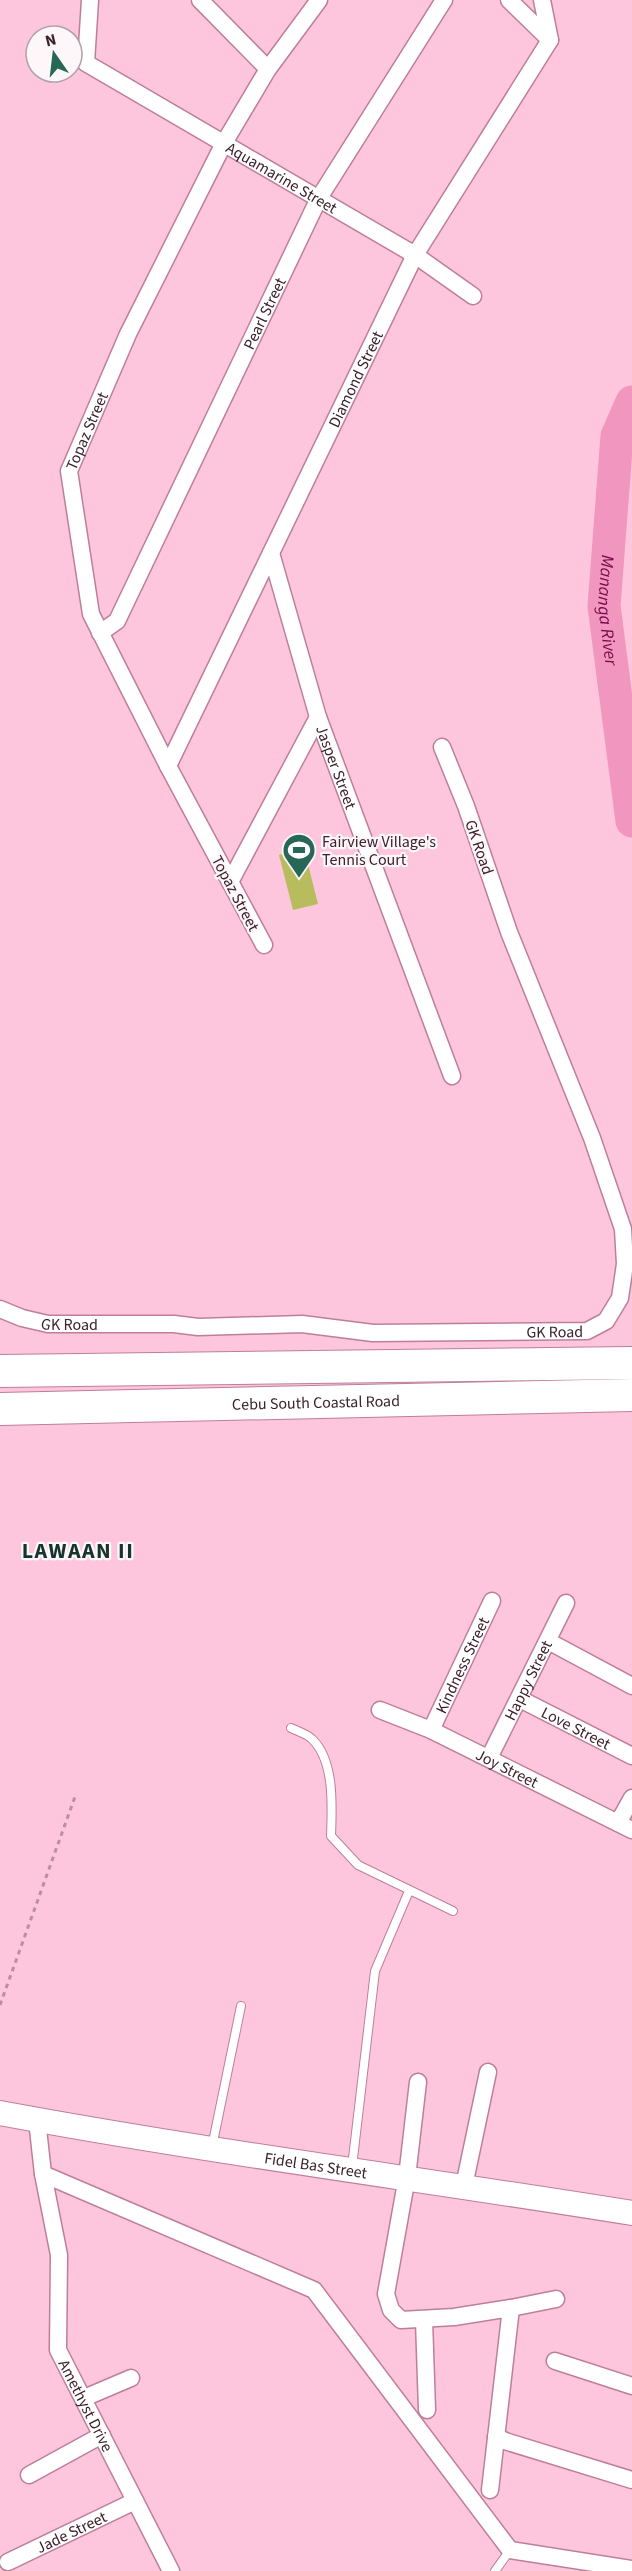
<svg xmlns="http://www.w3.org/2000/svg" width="632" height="2571" viewBox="0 0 632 2571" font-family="'Source Sans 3',sans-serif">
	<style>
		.garden { fill: #b7bd5f }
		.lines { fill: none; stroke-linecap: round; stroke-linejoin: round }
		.river { stroke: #f196be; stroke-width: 33 }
		.lane-casing { stroke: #be7e99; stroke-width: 10 }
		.street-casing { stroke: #be7e99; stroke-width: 19 }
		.secondary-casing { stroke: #be7e99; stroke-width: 26 }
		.highway-casing { stroke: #be7e99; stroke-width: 34 }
		.path { stroke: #bb8ea1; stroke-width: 3; stroke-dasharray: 4.5 4.5; stroke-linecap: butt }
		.lane { stroke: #fff; stroke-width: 8 }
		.street { stroke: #fff; stroke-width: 16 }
		.secondary { stroke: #fff; stroke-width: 24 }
		.highway { stroke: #fff; stroke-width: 32 }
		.labels { text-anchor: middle; stroke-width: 4.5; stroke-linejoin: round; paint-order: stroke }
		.street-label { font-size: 16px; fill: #3a212c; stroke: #fef7fa }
		.poi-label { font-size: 16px; fill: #3a212c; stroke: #fef7fa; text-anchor: start }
		.water-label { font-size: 18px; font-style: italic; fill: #780a4a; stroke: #fef7fa }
		.district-label { font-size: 22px; font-weight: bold; letter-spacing: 1.5px; fill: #15342b; stroke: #fef7fa }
	</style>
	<rect width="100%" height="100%" fill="#fec6dd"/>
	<!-- garden -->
	<path class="garden" d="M 304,848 L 318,904 L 293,910 L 279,855 Z"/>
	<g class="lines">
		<!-- river -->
		<path class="river" id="s1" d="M 632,402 L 617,436 L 604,606 L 632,821"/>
		<!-- lane casing -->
		<g class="lane-casing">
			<path id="lane" d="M 291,1728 C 297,1731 307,1734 312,1739 C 335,1761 332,1807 331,1836 L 358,1865 L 453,1911
				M 212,2147 L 241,2006
				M 352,2167 L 375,1971 L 409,1891
				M 495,2571 L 510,2550"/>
		</g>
		<!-- street casing -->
		<g class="street-casing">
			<g id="street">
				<path id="s2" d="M 90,0 L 86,63 L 415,255 L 473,296"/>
				<path d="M 200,0 L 268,69"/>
				<path d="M 509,0 L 550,40"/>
				<path id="s3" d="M 271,553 L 318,717 L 452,1076"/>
				<path id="s4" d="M 100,633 L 117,621 L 319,198 L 444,0"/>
				<path id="s5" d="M 168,766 L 415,255 L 550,40 L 542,0"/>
				<path d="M 230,882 L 318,717"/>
				<path id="s6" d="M 264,945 L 168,766 L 91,614 L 69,471 L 128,334 L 224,143 L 268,69 L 319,0"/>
				<path id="s7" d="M 0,1309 L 22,1318 L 48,1324 L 174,1324 L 198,1327 L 302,1324 L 373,1333 L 587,1331 L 606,1321 L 620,1298 L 625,1264 L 623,1229 L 592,1138 L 509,932 L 466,806 L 442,747"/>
				<path d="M 548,1641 L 632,1686"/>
				<path id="s8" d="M 520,1699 L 632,1756"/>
				<path id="s9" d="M 380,1710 L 431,1730 L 632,1830"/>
				<path id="s10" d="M 431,1730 L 492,1601"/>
				<path id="s11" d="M 489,1758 L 566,1603"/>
				<path d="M 618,1823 L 632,1798"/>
				<path d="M 418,2082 L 407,2177 L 386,2294 L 391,2310 L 401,2320 L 454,2317 L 511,2308 L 490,2490"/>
				<path id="s12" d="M 37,2120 L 43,2174 L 59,2255 L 58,2350 L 171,2571"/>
				<path d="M 43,2174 L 314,2290 L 510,2550 L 632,2569"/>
				<path d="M 464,2186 L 488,2072"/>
				<path d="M 511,2308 L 556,2299"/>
				<path d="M 424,2320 L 427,2410"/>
				<path d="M 555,2361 L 632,2386"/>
				<path d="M 84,2398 L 131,2378"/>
				<path d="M 496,2437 L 508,2442 L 632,2480"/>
				<path d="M 29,2475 L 102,2435"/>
				<path id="s13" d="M 8,2562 L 135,2501"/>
			</g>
		</g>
		<!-- secondary casing -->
		<g class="secondary-casing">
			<g id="secondary">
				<path id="s14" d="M 0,2113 C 210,2152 421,2179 632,2213"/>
			</g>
		</g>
		<!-- highway casing -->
		<g class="highway-casing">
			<g id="highway">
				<path d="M 0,1371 L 632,1363"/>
				<path id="s15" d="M 0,1409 L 632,1395"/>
			</g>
		</g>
		<!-- path -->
		<path class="path" d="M 0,2005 L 76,1794"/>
		<!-- lane -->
		<use href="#lane" class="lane"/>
		<!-- street -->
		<use href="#street" class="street"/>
		<!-- secondary -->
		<use href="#secondary" class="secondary"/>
		<!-- highway -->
		<use href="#highway" class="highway"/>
	</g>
	<!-- icons -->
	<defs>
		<g id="stadium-pin" transform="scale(1.725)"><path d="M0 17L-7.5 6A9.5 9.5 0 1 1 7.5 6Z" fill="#266755" stroke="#fef7fa"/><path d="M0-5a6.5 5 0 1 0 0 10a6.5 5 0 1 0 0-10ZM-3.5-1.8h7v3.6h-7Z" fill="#fff"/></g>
	</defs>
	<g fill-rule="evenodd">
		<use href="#stadium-pin" x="299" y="850"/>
	</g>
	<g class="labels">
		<!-- street labels -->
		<g class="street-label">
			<text dy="6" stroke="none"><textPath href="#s2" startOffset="290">Aquamarine Street</textPath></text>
			<text dy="6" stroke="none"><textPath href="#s4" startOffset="362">Pearl Street</textPath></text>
			<text dy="6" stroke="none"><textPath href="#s5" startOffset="430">Diamond Street</textPath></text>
			<text dy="6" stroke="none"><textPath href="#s6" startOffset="562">Topaz Street</textPath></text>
			<text dy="6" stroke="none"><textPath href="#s3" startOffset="224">Jasper Street</textPath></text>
			<text transform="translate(480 847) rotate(71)" y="6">GK Road</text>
			<text transform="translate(236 893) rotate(62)" y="6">Topaz Street</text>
			<text dy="6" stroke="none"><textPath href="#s7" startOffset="72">GK Road</textPath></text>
			<text dy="6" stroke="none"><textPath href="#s7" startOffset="558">GK Road</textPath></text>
			<text dy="6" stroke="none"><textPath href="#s15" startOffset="316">Cebu South Coastal Road</textPath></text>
			<text dy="6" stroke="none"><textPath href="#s10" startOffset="72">Kindness Street</textPath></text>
			<text dy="6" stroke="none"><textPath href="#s11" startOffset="87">Happy Street</textPath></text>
			<text dy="6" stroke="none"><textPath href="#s8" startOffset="63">Love Street</textPath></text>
			<text dy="6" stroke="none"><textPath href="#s9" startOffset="140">Joy Street</textPath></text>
			<text dy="6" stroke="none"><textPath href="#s14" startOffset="320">Fidel Bas Street</textPath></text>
			<text dy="6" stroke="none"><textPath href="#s12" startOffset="294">Amethyst Drive</textPath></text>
			<text dy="6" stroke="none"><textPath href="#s13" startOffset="70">Jade Street</textPath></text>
		</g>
		<!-- poi labels -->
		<g class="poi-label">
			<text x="322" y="847">Fairview Village's<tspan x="322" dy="18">Tennis Court</tspan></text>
		</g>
		<!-- water labels -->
		<g class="water-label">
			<text dy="6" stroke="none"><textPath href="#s1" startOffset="212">Mananga River</textPath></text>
		</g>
		<!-- district labels -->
		<g class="district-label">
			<text x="78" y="1558">LAWAAN II</text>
		</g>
	</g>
	<!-- north arrow -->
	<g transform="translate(54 54) rotate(346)"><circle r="28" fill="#fef7fa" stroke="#b0a1a8" stroke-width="1.5"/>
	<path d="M0-4.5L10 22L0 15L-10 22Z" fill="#266755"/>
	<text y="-9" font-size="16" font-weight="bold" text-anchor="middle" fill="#3a212c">N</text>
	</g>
</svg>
